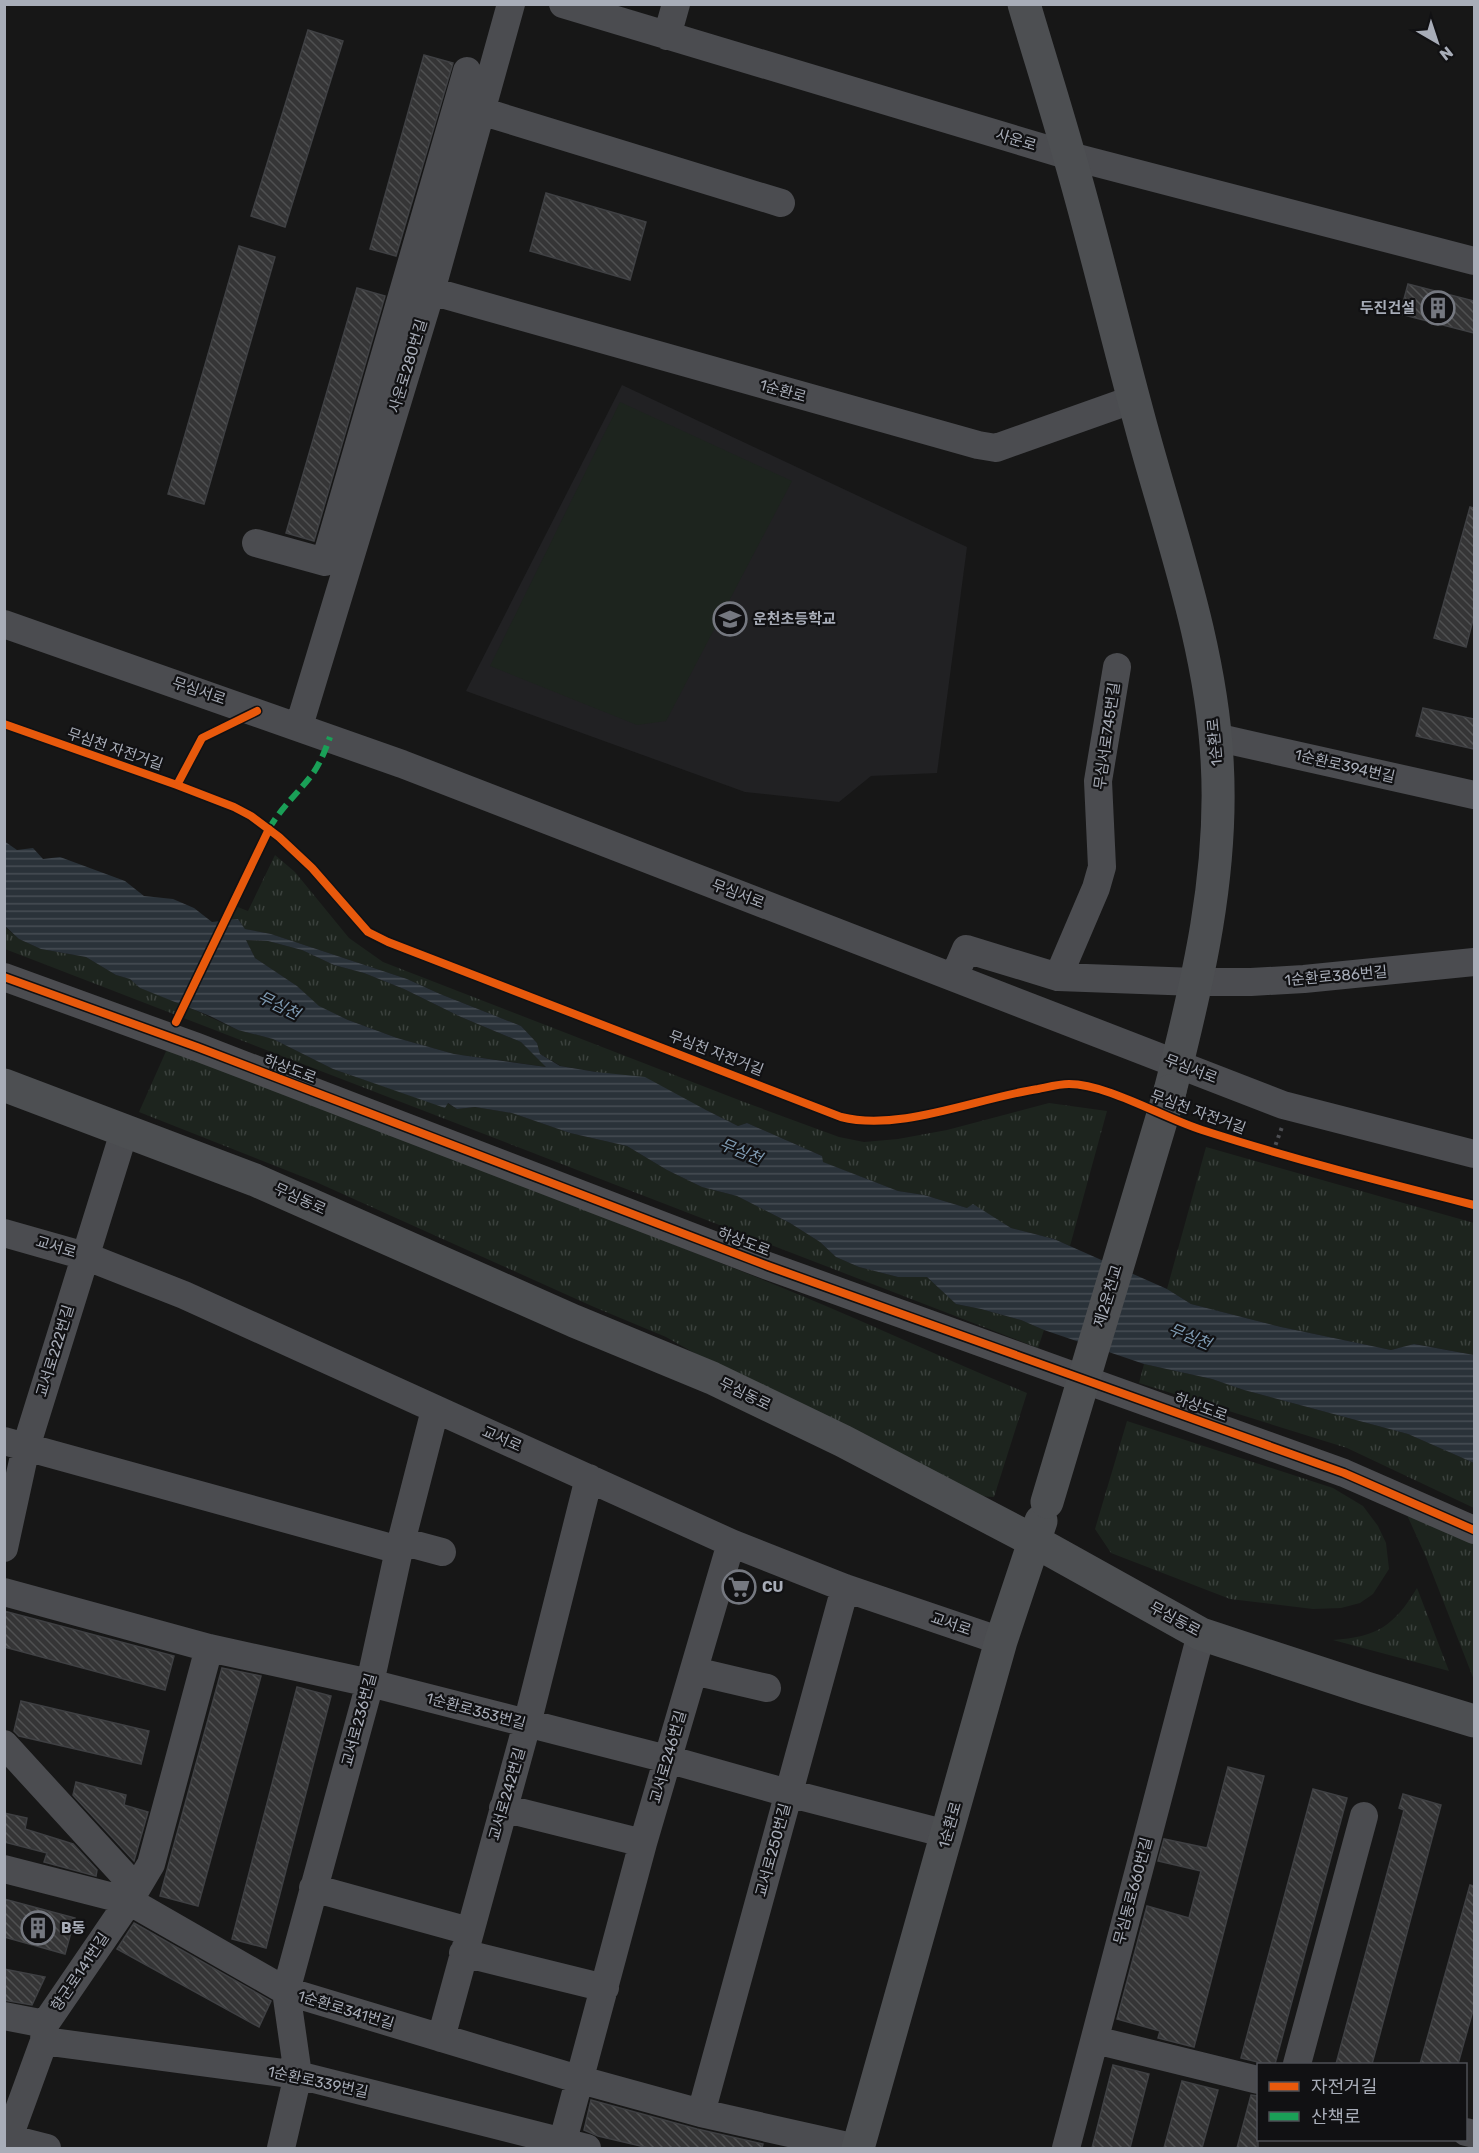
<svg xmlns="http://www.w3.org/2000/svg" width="1479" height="2153" viewBox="0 0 1479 2153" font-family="Rubik,'Noto Sans KR',sans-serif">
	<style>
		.built { fill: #212123 }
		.grass { fill: url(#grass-tufts) }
		.park { fill: #1d241e }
		.water { fill: url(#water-rules); fill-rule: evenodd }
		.building { fill: url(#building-back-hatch); stroke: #3f4043; stroke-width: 1.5 }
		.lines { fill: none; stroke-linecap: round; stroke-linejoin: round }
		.path { stroke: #4d4e52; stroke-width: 4; stroke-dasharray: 3 4.5; stroke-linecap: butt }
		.minor { stroke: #4b4c50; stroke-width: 28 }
		.major { stroke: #4d4f52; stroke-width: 33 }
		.major-bridge { stroke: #4d4f52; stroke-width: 33 }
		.quiet { stroke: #1a9f57; stroke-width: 6; stroke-dasharray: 12 6; stroke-linecap: butt }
		.cycleway-casing { stroke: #111113; stroke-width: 11 }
		.cycleway { stroke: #e8590c; stroke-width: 8 }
		.labels { text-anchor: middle; stroke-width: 4.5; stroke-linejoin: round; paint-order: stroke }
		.street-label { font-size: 15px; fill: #a8adb8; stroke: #111113 }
		.poi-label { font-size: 15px; font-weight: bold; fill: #a8adb8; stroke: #111113; text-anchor: start }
		.water-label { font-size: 16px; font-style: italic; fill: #7f9bb3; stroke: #111113 }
	</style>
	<defs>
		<pattern id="grass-tufts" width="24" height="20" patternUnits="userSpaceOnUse" patternTransform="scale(1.5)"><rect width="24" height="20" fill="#1d241e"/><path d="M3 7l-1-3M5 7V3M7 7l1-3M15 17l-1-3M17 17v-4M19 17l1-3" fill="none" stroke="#3b413d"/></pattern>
		<pattern id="water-rules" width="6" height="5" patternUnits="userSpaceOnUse" patternTransform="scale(1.5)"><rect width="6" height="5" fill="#2a3239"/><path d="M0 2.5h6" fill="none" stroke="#464d54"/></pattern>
		<pattern id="building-back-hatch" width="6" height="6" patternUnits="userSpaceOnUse" patternTransform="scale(1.5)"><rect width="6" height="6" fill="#353536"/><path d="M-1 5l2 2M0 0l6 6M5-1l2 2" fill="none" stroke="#4f5051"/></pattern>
	</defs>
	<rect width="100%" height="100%" fill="#171717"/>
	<!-- built -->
	<path class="built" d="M 622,385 L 967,547 L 937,773 L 871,776 L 839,802 L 745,792 L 466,691 Z"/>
	<!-- grass -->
	<path class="grass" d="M 275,855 L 295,872 L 349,938 L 383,962 L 744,1102 L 839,1137 L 864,1142 L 898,1139 L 947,1130 L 1049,1103 L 1107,1111 L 1070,1246 L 1054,1239 L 1011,1228 L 993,1217 L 967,1208 L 924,1195 L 898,1191 L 822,1162 L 822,1156 L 747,1123 L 738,1126 L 706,1110 L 596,1072 L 561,1066 L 540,1054 L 537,1043 L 521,1026 L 440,994 L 407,979 L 271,934 L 245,929 L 238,919 L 228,921 L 235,906 L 248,911 Z
		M 4,926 L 19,939 L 41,949 L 86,957 L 116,975 L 130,979 L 140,988 L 182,1004 L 176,1015 L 5,949 Z
		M 246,940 L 268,941 L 302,950 L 334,965 L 364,973 L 404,989 L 461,1017 L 521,1042 L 547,1067 L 454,1054 L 397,1038 L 348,1020 L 318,1006 L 297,986 L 255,958 Z
		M 186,1006 L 238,1030 L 273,1039 L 333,1069 L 444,1107 L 447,1103 L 457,1109 L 475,1107 L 512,1113 L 570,1133 L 627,1146 L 667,1170 L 702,1187 L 737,1196 L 790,1223 L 820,1242 L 836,1257 L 859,1267 L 898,1277 L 927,1277 L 956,1304 L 981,1309 L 1021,1320 L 1044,1330 L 1038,1348 L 181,1017 Z
		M 167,1049 C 365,1126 564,1200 761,1279 C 851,1315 938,1356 1027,1393 L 994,1497 L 978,1496 L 760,1390 L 666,1337 L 594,1307 L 316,1182 L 139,1112 Z
		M 1206,1147 L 1474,1223 L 1474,1355 L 1415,1344 L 1391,1350 L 1281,1327 L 1191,1304 L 1167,1289 Z
		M 1144,1364 L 1212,1379 L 1244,1390 L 1408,1434 L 1474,1463 L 1474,1508 L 1347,1448 L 1139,1383 Z
		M 1127,1421 L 1333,1488 L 1363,1506 L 1378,1526 L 1386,1543 L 1389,1569 L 1373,1594 L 1360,1603 L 1341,1608 L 1313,1609 L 1230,1599 L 1111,1553 L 1095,1529 Z
		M 1407,1515 L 1420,1519 L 1474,1544 L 1474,1680 L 1426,1557 Z
		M 1417,1588 L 1449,1671 L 1333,1640 C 1377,1637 1394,1626 1417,1588 Z"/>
	<!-- park -->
	<path class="park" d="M 620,402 L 792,481 L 666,721 L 637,725 L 490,666 Z"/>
	<!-- water -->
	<path class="water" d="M 4,841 L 17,850 L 33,848 L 43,859 L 60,857 L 125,881 L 144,896 L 173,899 L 194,908 L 212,922 L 238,919 L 245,929 L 271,934 L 407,979 L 440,994 L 521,1026 L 537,1043 L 540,1054 L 560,1066 L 596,1072 L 645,1077 L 706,1110 L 738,1126 L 747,1123 L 822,1156 L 823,1162 L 898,1191 L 924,1195 L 967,1208 L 973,1204 L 1011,1228 L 1054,1239 L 1167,1289 L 1191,1304 L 1281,1327 L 1391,1350 L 1414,1344 L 1474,1355 L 1474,1463 L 1408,1434 L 1244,1390 L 1212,1379 L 1144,1364 L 1044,1330 L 1021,1320 L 981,1309 L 956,1304 L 927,1277 L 898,1277 L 859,1267 L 836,1257 L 820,1242 L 790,1223 L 737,1196 L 702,1187 L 667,1170 L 627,1146 L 570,1133 L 512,1113 L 475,1107 L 457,1109 L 448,1103 L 445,1108 L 333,1069 L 273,1039 L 238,1030 L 210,1016 L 140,988 L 130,979 L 116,975 L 86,957 L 41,949 L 19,939 L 5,926 ZM 246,940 L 268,941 L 302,950 L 334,965 L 364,973 L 404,989 L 461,1017 L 521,1042 L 546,1067 L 454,1054 L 397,1038 L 348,1020 L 319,1006 L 297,986 L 255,958 Z"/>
	<!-- building -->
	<path class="building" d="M 308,30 L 343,41 L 285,227 L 251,216 Z
		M 424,55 L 453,63 L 396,256 L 370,249 Z
		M 546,193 L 646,222 L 630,280 L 530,251 Z
		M 239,246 L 275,257 L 204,504 L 168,494 Z
		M 1408,284 L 1474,301 L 1474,333 L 1400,314 Z
		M 357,288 L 385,296 L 314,541 L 286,533 Z
		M 1470,507 L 1474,508 L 1474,616 L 1466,647 L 1434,638 Z
		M 1423,708 L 1474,719 L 1474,749 L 1416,736 Z
		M 4,1611 L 174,1656 L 165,1690 L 4,1647 Z
		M 222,1668 L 261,1676 L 198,1906 L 160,1896 Z
		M 297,1687 L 331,1696 L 266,1948 L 232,1939 Z
		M 21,1701 L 149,1731 L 141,1764 L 19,1736 L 14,1731 Z
		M 1228,1767 L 1264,1776 L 1194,2047 L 1158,2038 L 1160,2031 L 1117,2019 L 1147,1906 L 1189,1918 L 1201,1871 L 1158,1861 L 1164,1839 L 1207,1848 Z
		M 76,1782 L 126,1795 L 124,1805 L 148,1812 L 134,1861 L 73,1795 Z
		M 1313,1789 L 1347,1798 L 1275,2064 L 1266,2064 L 1241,2058 Z
		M 1403,1794 L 1441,1805 L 1372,2064 L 1336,2064 L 1404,1810 L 1399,1808 Z
		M 4,1813 L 27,1818 L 25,1829 L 73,1844 L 97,1870 L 96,1876 L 44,1862 L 47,1853 L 4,1842 Z
		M 1470,1885 L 1474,1886 L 1474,2007 L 1458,2064 L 1420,2064 Z
		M 4,1899 L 75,1918 L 65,1954 L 4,1937 Z
		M 134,1923 L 271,2001 L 259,2027 L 117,1949 Z
		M 4,1969 L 45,1977 L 32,2005 L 4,2000 Z
		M 1113,2065 L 1149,2074 L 1130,2148 L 1092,2148 Z
		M 1182,2081 L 1218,2090 L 1202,2148 L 1164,2148 Z
		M 1251,2095 L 1258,2096 L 1258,2148 L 1237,2148 Z
		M 591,2100 L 697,2129 L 763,2144 L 762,2148 L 649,2148 L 598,2136 L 584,2130 Z"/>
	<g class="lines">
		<!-- path -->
		<path class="path" d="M 1273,1152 L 1282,1127"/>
		<!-- minor -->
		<path class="minor" d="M 563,4 L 1070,156 L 1474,261
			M 667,36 L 676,4
			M 481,111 L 781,203
			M 431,291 L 978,445 L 996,448 L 1134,399
			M 256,543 L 325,562 L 467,71
			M 4,624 L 402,764 L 1283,1105 L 1474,1154
			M 299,726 L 431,291 L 511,4
			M 1215,737 L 1474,795
			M 4,977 L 197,1047 L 768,1266 L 1344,1473 L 1474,1530
			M 954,977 L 966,949 L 1058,977 L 1196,982 L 1251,982 L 1304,979 L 1474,962
			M 1058,977 L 1096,888 L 1102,867 L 1098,781 L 1117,667
			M 4,1233 L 85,1256 L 184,1295 L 731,1543 L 845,1588 L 1001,1641
			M 4,1441 L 399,1550
			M 401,1541 L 442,1552
			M 4,1548 L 26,1447 L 125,1129
			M 4,1592 L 209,1648 L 370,1683 L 667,1759 L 788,1793 L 947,1834
			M 694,1671 L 767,1688
			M 4,1744 L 124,1875 L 129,1901
			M 503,1808 L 643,1843
			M 4,1869 L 129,1901 L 286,1991 L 581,2080 L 701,2113 L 856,2148
			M 313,1888 L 469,1931
			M 463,1953 L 605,1988
			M 4,2016 L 45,2024
			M 441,2038 L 527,1724 L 589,1478
			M 1095,2040 L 1258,2080
			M 44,2041 L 298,2075 L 587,2148
			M 1297,2064 L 1364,1816
			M 701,2113 L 845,1588
			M 1466,2132 L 1474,2134
			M 4,2137 L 47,2148
			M 5,2148 L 44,2041 L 45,2024 L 129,1901 L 151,1864 L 209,1648
			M 281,2148 L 298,2075 L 286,1991 L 370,1683 L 399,1550 L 435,1410
			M 561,2148 L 643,1843 L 731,1543
			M 1066,2148 L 1201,1634"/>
		<!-- major -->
		<path class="major" d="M 1024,4 C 1039,55 1055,105 1069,155 C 1096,248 1118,343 1144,437 C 1173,542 1211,649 1217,759 C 1224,872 1198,982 1170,1091
			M 4,1085 L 255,1180 L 574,1321 L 712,1378 L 843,1441 L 1034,1541 L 1201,1634 L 1366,1688 L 1474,1721
			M 858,2148 L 1001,1641 L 1041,1521"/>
		<!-- major-bridge -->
		<path class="major-bridge" d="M 1047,1502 L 1170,1091"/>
		<!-- quiet -->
		<path class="quiet" d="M 269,829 C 280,809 297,794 311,776 C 320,764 325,751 330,737"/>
		<!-- cycleway casing -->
		<g class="cycleway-casing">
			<path id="cycleway" d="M 4,724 L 177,785 L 234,807 L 251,816 L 279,837 L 312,868 L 368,932 L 388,942 L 841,1117 C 900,1132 977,1098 1038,1089 C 1048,1087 1059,1084 1069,1084 C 1107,1084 1164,1118 1202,1130 C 1292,1159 1383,1182 1474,1205
				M 177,785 L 202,738 L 257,711
				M 4,977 L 197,1047 L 768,1266 L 1344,1473 L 1474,1530
				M 176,1022 L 269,829"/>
		</g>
		<!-- cycleway -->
		<use href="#cycleway" class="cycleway"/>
	</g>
	<!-- icons -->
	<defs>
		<g id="building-ring" transform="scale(1.725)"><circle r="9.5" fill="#111113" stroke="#757880" stroke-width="1.5"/><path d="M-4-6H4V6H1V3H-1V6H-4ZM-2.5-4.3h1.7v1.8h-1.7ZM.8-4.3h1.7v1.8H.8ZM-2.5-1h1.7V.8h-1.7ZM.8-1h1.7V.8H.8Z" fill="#757880"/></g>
		<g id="school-ring" transform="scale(1.725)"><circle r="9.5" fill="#111113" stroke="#757880" stroke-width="1.5"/><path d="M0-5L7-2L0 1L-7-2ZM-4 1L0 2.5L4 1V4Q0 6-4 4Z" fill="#757880"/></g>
		<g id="supermarket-ring" transform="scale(1.725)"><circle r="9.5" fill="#111113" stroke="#757880" stroke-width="1.5"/><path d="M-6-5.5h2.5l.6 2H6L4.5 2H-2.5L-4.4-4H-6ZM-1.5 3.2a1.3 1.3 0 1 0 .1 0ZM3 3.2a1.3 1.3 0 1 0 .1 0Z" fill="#757880"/></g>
	</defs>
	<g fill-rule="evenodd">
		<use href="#building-ring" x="1438" y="308"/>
		<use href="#school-ring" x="730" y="619"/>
		<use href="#supermarket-ring" x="739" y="1587"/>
		<use href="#building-ring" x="38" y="1928"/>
	</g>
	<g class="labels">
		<!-- street labels -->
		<g class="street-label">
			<text transform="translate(1016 140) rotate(17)" y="5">사운로</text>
			<text transform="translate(408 366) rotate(-73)" y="5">사운로280번길</text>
			<text transform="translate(783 391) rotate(16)" y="5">1순환로</text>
			<text transform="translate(199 691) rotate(19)" y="5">무심서로</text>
			<text transform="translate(1107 736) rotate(-82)" y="5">무심서로745번길</text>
			<text transform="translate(1215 742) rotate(-95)" y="5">1순환로</text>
			<text transform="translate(115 749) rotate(19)" y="5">무심천 자전거길</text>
			<text transform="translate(1345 766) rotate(13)" y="5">1순환로394번길</text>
			<text transform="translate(738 894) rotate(21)" y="5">무심서로</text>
			<text transform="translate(1336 976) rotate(-5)" y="5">1순환로386번길</text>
			<text transform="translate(716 1053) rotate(21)" y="5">무심천 자전거길</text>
			<text transform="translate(290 1069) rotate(21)" y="5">하상도로</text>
			<text transform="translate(1191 1069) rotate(21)" y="5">무심서로</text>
			<text transform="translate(1198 1112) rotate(20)" y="5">무심천 자전거길</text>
			<text transform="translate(300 1199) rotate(24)" y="5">무심동로</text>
			<text transform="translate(744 1242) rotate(21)" y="5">하상도로</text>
			<text transform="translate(56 1247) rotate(17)" y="5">교서로</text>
			<text transform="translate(1108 1296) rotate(-73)" y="5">제2운천교</text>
			<text transform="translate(55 1351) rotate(-73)" y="5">교서로222번길</text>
			<text transform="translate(745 1394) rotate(26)" y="5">무심동로</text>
			<text transform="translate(1201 1407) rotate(20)" y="5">하상도로</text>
			<text transform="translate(502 1439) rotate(24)" y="5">교서로</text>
			<text transform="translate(1175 1619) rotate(28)" y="5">무심동로</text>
			<text transform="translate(951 1624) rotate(19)" y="5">교서로</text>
			<text transform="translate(476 1711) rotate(15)" y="5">1순환로353번길</text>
			<text transform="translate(359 1720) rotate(-75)" y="5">교서로236번길</text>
			<text transform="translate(668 1757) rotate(-74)" y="5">교서로246번길</text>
			<text transform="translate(507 1794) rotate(-74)" y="5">교서로242번길</text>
			<text transform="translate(950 1825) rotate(-74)" y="5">1순환로</text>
			<text transform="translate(773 1850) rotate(-75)" y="5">교서로250번길</text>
			<text transform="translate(1133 1891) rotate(-75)" y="5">무심동로660번길</text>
			<text transform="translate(80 1972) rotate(-56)" y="5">향군로141번길</text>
			<text transform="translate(346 2010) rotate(17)" y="5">1순환로341번길</text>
			<text transform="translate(318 2082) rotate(12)" y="5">1순환로339번길</text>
		</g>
		<!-- poi labels -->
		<g class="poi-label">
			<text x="1415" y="313" text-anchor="end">두진건설</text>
			<text x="753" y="624">운천초등학교</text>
			<text x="762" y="1592">CU</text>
			<text x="61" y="1933">B동</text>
		</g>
		<!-- water labels -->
		<g class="water-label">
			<text transform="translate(279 1005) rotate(26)" y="6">무심천</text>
			<text transform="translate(741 1151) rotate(22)" y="6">무심천</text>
			<text transform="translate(1190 1336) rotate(22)" y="6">무심천</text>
		</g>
	</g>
	<!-- border -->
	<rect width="1479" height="2153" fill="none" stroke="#a8adb8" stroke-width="12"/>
	<!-- legend -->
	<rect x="1257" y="2063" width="210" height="78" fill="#111113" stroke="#4d4f55" stroke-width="1.5"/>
	<rect x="1269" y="2082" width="30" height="9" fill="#e8590c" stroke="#4d4f55" stroke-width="1.5"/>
	<text x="1311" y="2093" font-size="18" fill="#a8adb8">자전거길</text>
	<rect x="1269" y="2112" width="30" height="9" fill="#1a9f57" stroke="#4d4f55" stroke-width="1.5"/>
	<text x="1311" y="2123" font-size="18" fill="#a8adb8">산책로</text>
	<!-- north arrow -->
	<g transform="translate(1437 42) rotate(141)" stroke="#111113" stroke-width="4.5" paint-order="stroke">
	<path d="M0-4.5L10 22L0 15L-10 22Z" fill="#a8adb8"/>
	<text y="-9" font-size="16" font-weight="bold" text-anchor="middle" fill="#a8adb8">N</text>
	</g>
</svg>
